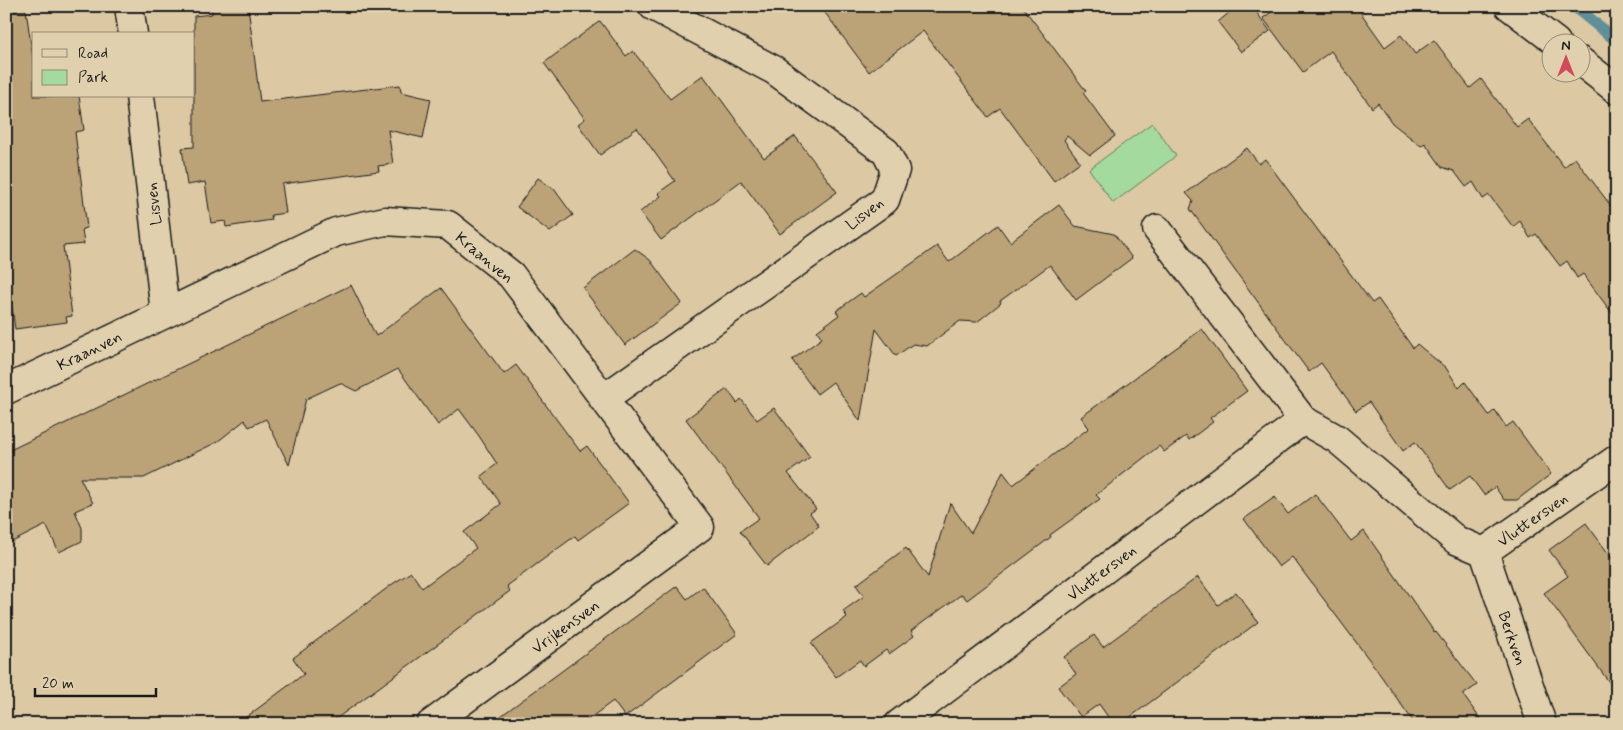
<svg xmlns="http://www.w3.org/2000/svg" width="1623" height="730" viewBox="0 0 1623 730" font-family="Mynerve,sans-serif">
	<style>
		.green { fill: #a4da9d; stroke: #607b5c }
		.lines { fill: none; stroke-linecap: round; stroke-linejoin: round }
		.stream { stroke: #608e99; stroke-width: 12 }
		.building { fill: #bba277; stroke: #1c1c1c }
		.minor-casing { stroke: #1c1c1c; stroke-width: 31 }
		.tertiary-casing { stroke: #1c1c1c; stroke-width: 31 }
		.minor { stroke: #e1d0ad; stroke-width: 28 }
		.tertiary { stroke: #e1d0ad; stroke-width: 28 }
		.labels { text-anchor: middle; stroke-width: 4; stroke-linejoin: round; paint-order: stroke }
		.street-label { font-size: 16px; fill: #1c1c1c; stroke: #e1d0ad }
	</style>
	<rect width="100%" height="100%" fill="#dcc9a4"/>
	<filter id="ink" filterUnits="userSpaceOnUse"><feTurbulence type="fractalNoise" baseFrequency=".02" numOctaves="2"/><feDisplacementMap in="SourceGraphic" scale="10" xChannelSelector="R" yChannelSelector="G"/><feConvolveMatrix kernelMatrix="1 2 1 2 8 2 1 2 1" color-interpolation-filters="sRGB"/></filter>
	<g filter="url(#ink)">
		<!-- green -->
		<path class="green" d="M 1152,123 L 1176,156 L 1113,203 L 1089,169 Z"/>
		<g class="lines">
			<!-- stream -->
			<path class="stream" d="M 1574,6 L 1617,41"/>
		</g>
		<!-- building -->
		<path class="building" d="M 211,6 L 248,6 L 260,102 L 400,85 L 401,92 L 431,99 L 423,138 L 388,130 L 393,164 L 378,166 L 379,171 L 282,184 L 286,213 L 271,215 L 272,220 L 226,227 L 225,221 L 211,223 L 205,182 L 187,185 L 182,148 L 194,147 L 194,16 L 212,14 Z
			M 820,6 L 1022,6 L 1086,91 L 1083,93 L 1115,136 L 1090,155 L 1067,136 L 1064,140 L 1080,162 L 1054,181 L 1000,108 L 988,117 L 923,31 L 869,72 Z
			M 1237,6 L 1252,6 L 1270,31 L 1241,52 L 1218,22 Z
			M 1280,6 L 1356,6 L 1385,47 L 1401,35 L 1415,54 L 1434,40 L 1470,88 L 1481,79 L 1517,127 L 1528,119 L 1564,167 L 1575,158 L 1617,214 L 1617,320 L 1583,274 L 1577,278 L 1567,261 L 1560,266 L 1536,234 L 1530,238 L 1520,221 L 1513,227 L 1489,195 L 1483,199 L 1473,182 L 1466,187 L 1454,171 L 1442,167 L 1425,143 L 1421,146 L 1392,123 L 1378,103 L 1372,108 L 1331,51 L 1303,72 L 1263,18 Z
			M 26,10 L 34,66 L 34,96 L 79,96 L 84,130 L 75,132 L 87,228 L 82,229 L 84,244 L 63,246 L 72,316 L 66,317 L 67,322 L 15,329 L 12,307 L 6,308 L 6,12 Z
			M 600,21 L 626,56 L 633,51 L 670,99 L 703,75 L 764,158 L 795,136 L 837,192 L 780,234 L 741,181 L 661,240 L 640,212 L 661,196 L 658,193 L 675,181 L 637,128 L 600,155 L 578,124 L 585,119 L 544,63 Z
			M 1247,148 L 1259,164 L 1265,159 L 1372,303 L 1378,299 L 1413,348 L 1417,344 L 1446,368 L 1459,388 L 1465,382 L 1489,415 L 1495,410 L 1506,427 L 1513,422 L 1551,474 L 1517,500 L 1504,500 L 1495,487 L 1484,495 L 1470,476 L 1450,490 L 1415,442 L 1403,451 L 1369,402 L 1356,411 L 1321,363 L 1309,372 L 1190,209 L 1193,201 L 1186,193 Z
			M 538,178 L 554,189 L 573,215 L 550,232 L 517,207 Z
			M 1059,205 L 1075,226 L 1114,234 L 1132,258 L 1076,300 L 1050,265 L 1000,301 L 1001,303 L 977,322 L 960,321 L 927,346 L 913,344 L 896,356 L 876,329 L 860,421 L 833,382 L 817,394 L 792,360 L 822,338 L 817,331 L 839,315 L 836,311 L 861,293 L 864,297 L 937,246 L 949,262 L 998,225 L 1010,242 Z
			M 635,249 L 650,260 L 682,303 L 625,345 L 583,288 Z
			M 351,285 L 376,336 L 441,288 L 504,374 L 516,365 L 580,451 L 587,446 L 629,503 L 578,540 L 575,536 L 507,586 L 510,591 L 329,724 L 237,724 L 304,674 L 293,658 L 394,583 L 411,572 L 422,588 L 476,548 L 464,532 L 501,504 L 481,476 L 497,464 L 479,436 L 459,409 L 438,425 L 398,369 L 356,391 L 340,383 L 306,399 L 289,465 L 266,419 L 249,427 L 245,420 L 217,442 L 144,478 L 80,478 L 93,503 L 75,511 L 82,528 L 82,541 L 59,552 L 46,525 L 6,545 L 6,452 Z
			M 1202,329 L 1247,391 L 1210,418 L 1213,422 L 1189,440 L 1186,436 L 1164,452 L 1159,446 L 1096,495 L 1100,499 L 1050,535 L 1051,537 L 967,600 L 962,594 L 911,631 L 914,636 L 889,654 L 886,650 L 864,666 L 860,660 L 836,677 L 811,643 L 847,617 L 843,611 L 864,596 L 856,585 L 906,548 L 928,577 L 950,503 L 971,533 L 1003,472 L 1013,485 L 1089,428 L 1081,417 Z
			M 727,389 L 737,403 L 741,399 L 757,420 L 774,408 L 810,457 L 788,473 L 816,509 L 810,513 L 819,526 L 767,566 L 740,531 L 759,518 L 686,419 Z
			M 1315,494 L 1351,541 L 1364,531 L 1435,633 L 1436,632 L 1477,685 L 1463,695 L 1484,724 L 1415,724 L 1374,666 L 1292,557 L 1279,567 L 1244,519 L 1275,497 L 1288,514 Z
			M 1586,523 L 1617,565 L 1617,693 L 1544,593 L 1568,576 L 1549,550 Z
			M 1198,577 L 1218,605 L 1236,592 L 1258,622 L 1121,724 L 1113,724 L 1099,704 L 1081,717 L 1058,687 L 1076,674 L 1064,657 L 1094,635 L 1103,647 Z
			M 677,586 L 687,599 L 703,587 L 737,634 L 625,717 L 613,701 L 582,724 L 490,724 Z"/>
		<g class="lines">
			<!-- minor casing -->
			<g class="minor-casing">
				<path id="minor" d="M 129,6 L 133,34
					M 140,96 L 165,313
					M 1157,229 L 1303,420
					M 6,390 L 336,232 L 385,221 L 448,225 L 511,275 L 700,527 L 431,724
					M 603,399 L 885,200 L 895,170 L 886,152 L 774,70 L 653,6
					M 1484,552 L 1542,724
					M 899,724 L 1303,420 L 1337,439 L 1456,540 L 1484,552 L 1617,459"/>
			</g>
			<!-- tertiary casing -->
			<g class="tertiary-casing">
				<path id="tertiary" d="M 1509,6 L 1556,42
					M 1580,61 L 1617,90"/>
			</g>
			<!-- minor -->
			<use href="#minor" class="minor"/>
			<!-- tertiary -->
			<use href="#tertiary" class="tertiary"/>
		</g>
	</g>
	<g class="labels">
		<!-- street labels -->
		<g class="street-label">
			<text transform="translate(153 204) rotate(-97)" y="6">Lisven</text>
			<text transform="translate(864 213) rotate(-38)" y="6">Lisven</text>
			<text transform="translate(485 257) rotate(40)" y="6">Kraanven</text>
			<text transform="translate(89 350) rotate(-26)" y="6">Kraanven</text>
			<text transform="translate(1532 519) rotate(-35)" y="6">Vluttersven</text>
			<text transform="translate(1101 572) rotate(-37)" y="6">Vluttersven</text>
			<text transform="translate(565 626) rotate(-36)" y="6">Vrijkensven</text>
			<text transform="translate(1513 638) rotate(71)" y="6">Berkven</text>
		</g>
	</g>
	<!-- margin -->
	<rect width="1623" height="730" fill="none" stroke="#e1d0ad" stroke-width="25"/>
	<rect x="12" y="12" width="1598" height="705" fill="none" stroke="#1c1c1c" stroke-width="2" filter="url(#ink)"/>
	<!-- legend -->
	<rect x="32" y="32" width="162" height="65" fill="#e1d0ad" stroke="#928873"/>
	<rect x="42" y="49" width="25" height="8" fill="#e1d0ad" stroke="#928873"/>
	<text x="78" y="58" font-size="15" fill="#1c1c1c">Road</text>
	<rect x="42" y="70" width="25" height="15" fill="#a4da9d" stroke="#928873"/>
	<text x="78" y="82" font-size="15" fill="#1c1c1c">Park</text>
	<!-- north arrow -->
	<g transform="translate(1566 58)"><circle r="24" fill="#e1d0ad" stroke="#928873"/>
	<path d="M0-4L9 19L0 12L-9 19Z" fill="#d1495b"/>
	<text y="-8" font-size="14" font-weight="bold" text-anchor="middle" fill="#1c1c1c">N</text>
	</g>
	<!-- scale -->
	<path d="M35 688v8h121v-8" fill="none" stroke="#1c1c1c" stroke-width="2.5"/>
	<text x="42" y="688" font-size="15" fill="#1c1c1c" stroke="#e1d0ad" stroke-width="4" paint-order="stroke">20 m</text>
</svg>
